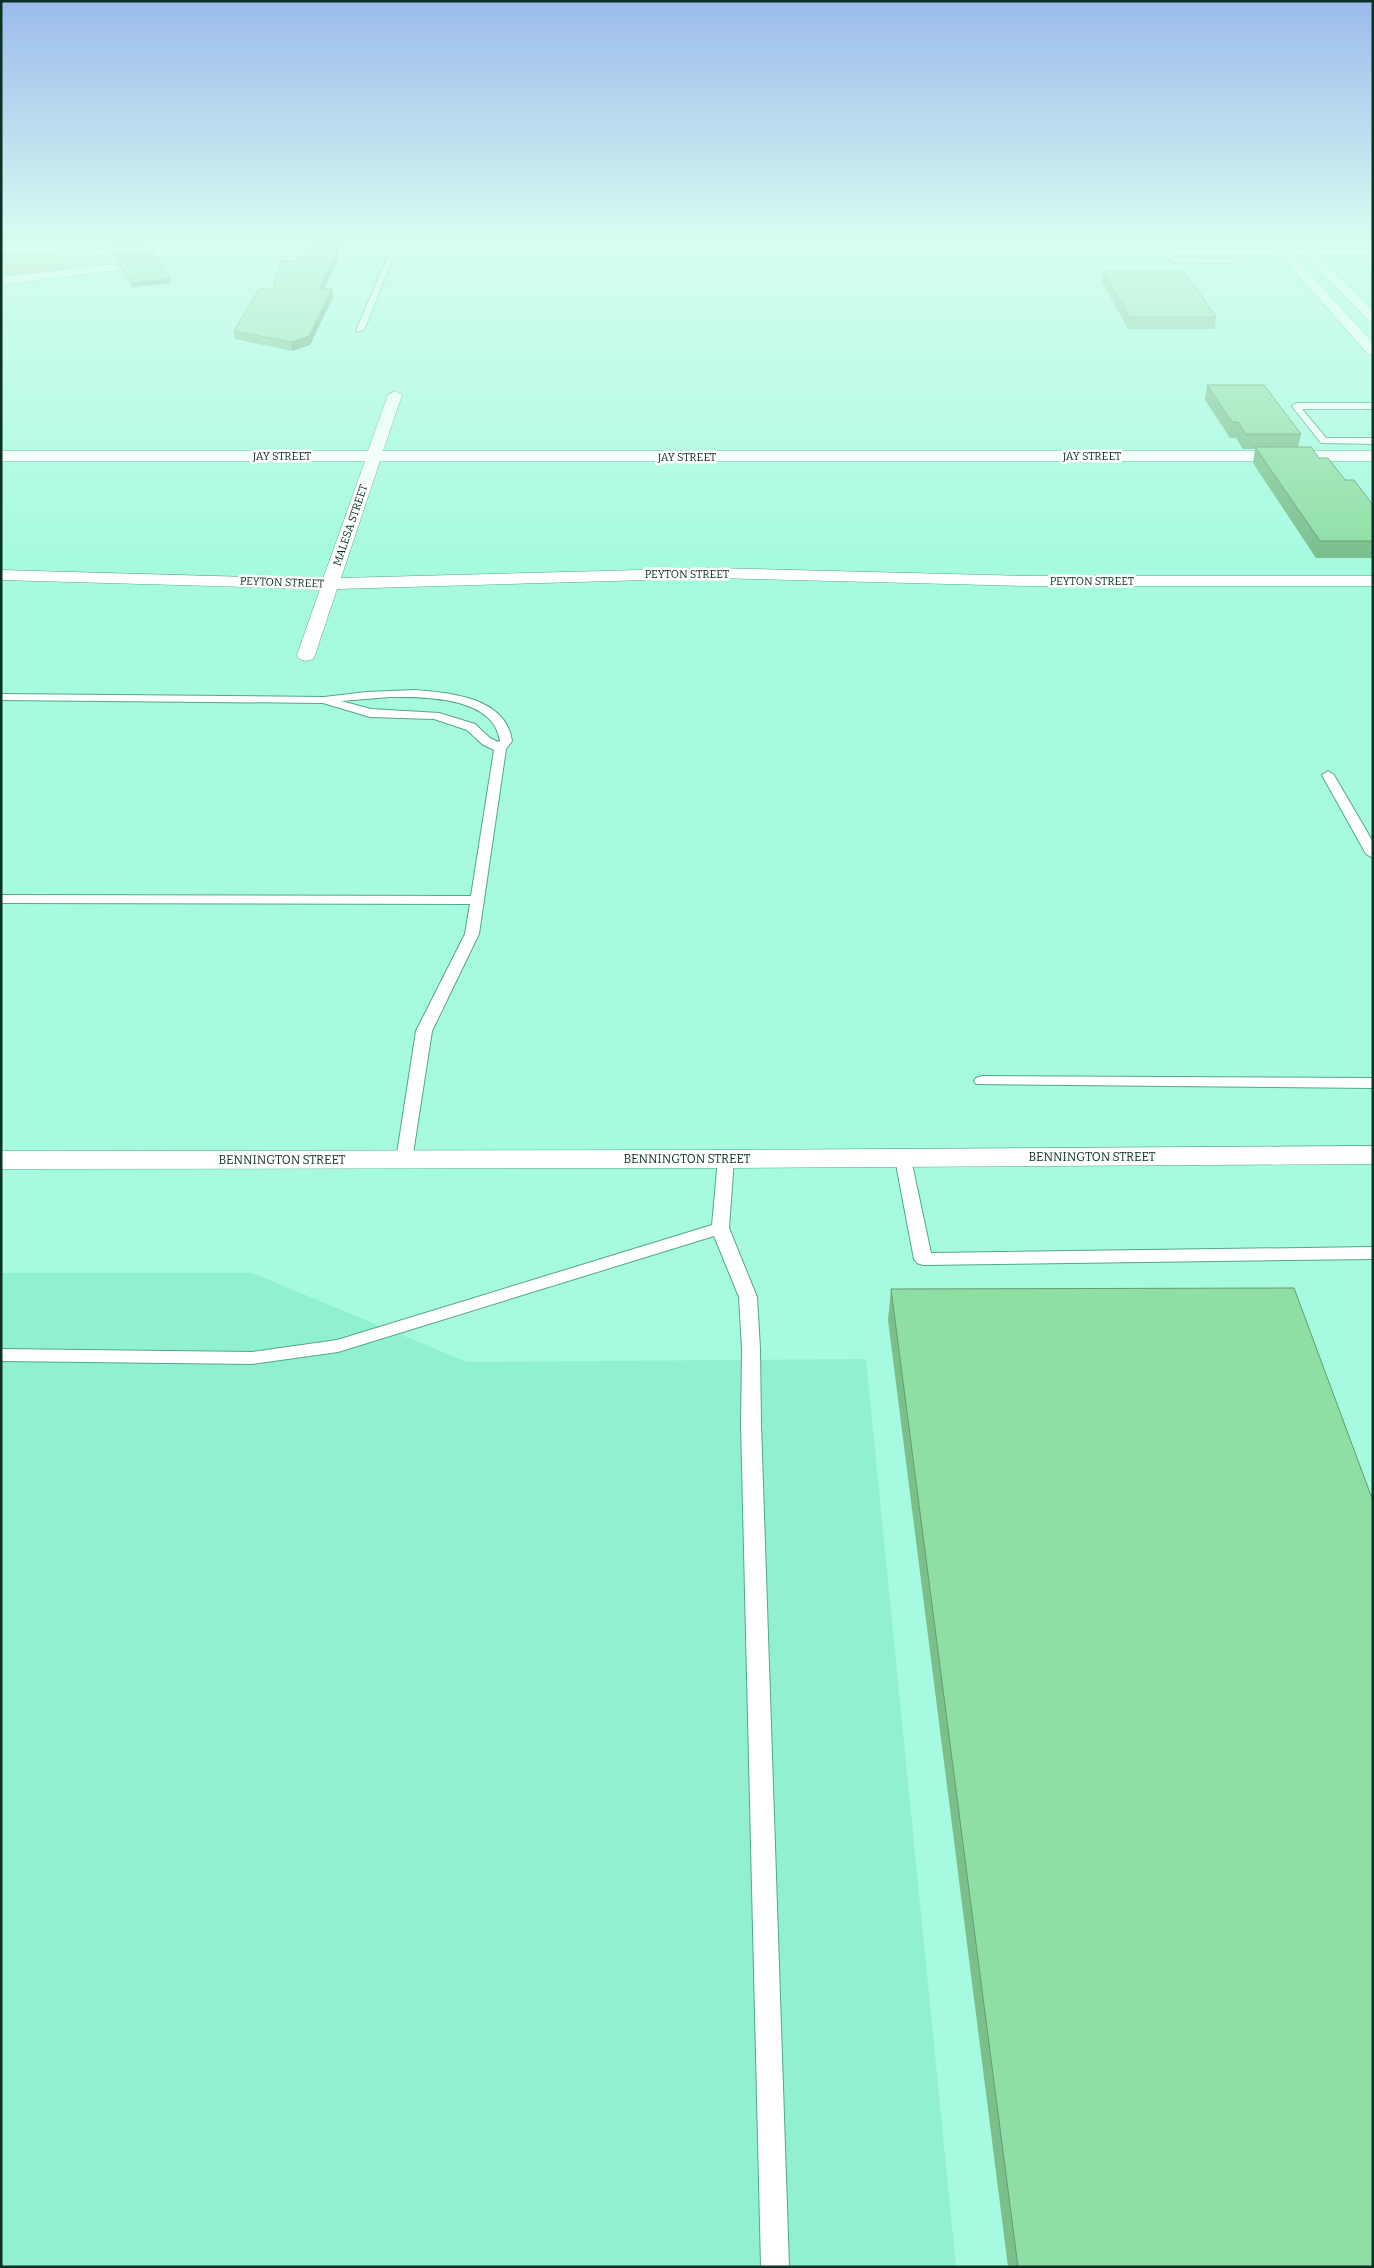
<svg xmlns="http://www.w3.org/2000/svg" width="1374" height="2268" viewBox="0 0 1374 2268" font-family="Bitter,serif">
	<style>
		.built { fill: #91f0d2 }
		.green { fill: #c4c893 }
		.lines { fill: none; stroke-linecap: round; stroke-linejoin: round }
		.service-casing { stroke: #52a78e; stroke-width: 2 }
		.minor-casing { stroke: #52a78e; stroke-width: 1 }
		.secondary-casing { stroke: #52a78e; stroke-width: 1 }
		.service { fill: #fff; fill-rule: evenodd }
		.minor { fill: #fff; fill-rule: evenodd }
		.secondary { fill: #fff; fill-rule: evenodd }
		.wall { fill: #7bbf8d }
		.shaded-wall { fill: #649b73 }
		.building { fill: #8fdea4; stroke: #649b73 }
		.labels { text-anchor: middle; stroke-width: 5; stroke-linejoin: round; paint-order: stroke }
		.far-street-label { font-size: 11px; fill: #0b3026; stroke: #fff }
		.street-label { font-size: 12px; fill: #0b3026; stroke: #fff }
	</style>
	<rect width="100%" height="100%" fill="#a6fadf"/>
	<!-- built -->
	<path class="built" d="M 1,1273 L 252,1273 L 467,1362 L 866,1359 L 956,2267 L 1,2267 Z"/>
	<!-- green -->
	<path class="green" d="M 1,253 L 112,258 L 112,262 L 1,276 Z"/>
	<g class="lines">
		<!-- service casing -->
		<g class="service-casing">
			<path id="service" d="M 1164,250 L 1177,258 L 1231,259 L 1234,261 L 1231,263 L 1175,262 L 1162,253 L 1162,251 Z
				M 390,252 L 395,253 L 364,330 L 357,332 L 356,330 Z
				M 1296,403 L 1373,403 L 1373,409 L 1302,409 L 1326,438 L 1373,438 L 1373,444 L 1321,443 L 1292,406 Z
				M 415,690 C 450,693 506,697 512,741 L 506,749 L 479,934 L 432,1031 L 412,1160 L 410,1164 L 398,1164 L 396,1160 L 416,1031 L 465,934 L 470,904 L 1,903 L 1,895 L 471,896 L 494,750 L 482,744 L 467,730 L 434,719 L 370,717 L 323,703 L 1,700 L 1,694 L 324,697 L 366,692 ZM 390,697 C 424,697 494,696 500,741 L 498,742 L 490,738 L 475,724 L 439,713 L 371,709 L 341,701 Z
				M 1328,771 L 1334,775 L 1373,842 L 1373,858 L 1366,854 L 1322,775 Z
				M 982,1076 L 1373,1078 L 1373,1088 L 976,1084 L 974,1081 L 976,1078 Z
				M 726,1154 L 732,1155 L 734,1159 L 729,1228 L 757,1297 L 760,1349 L 761,1424 L 789,2267 L 761,2267 L 741,1424 L 742,1349 L 739,1297 L 714,1236 L 338,1352 L 252,1364 L 1,1361 L 1,1349 L 252,1352 L 337,1340 L 712,1225 L 718,1159 L 720,1155 Z
				M 903,1154 L 909,1155 L 911,1159 L 931,1253 L 1373,1247 L 1373,1259 L 923,1265 L 917,1263 L 914,1259 L 895,1159 L 897,1155 Z"/>
		</g>
		<!-- minor casing -->
		<g class="minor-casing">
			<path id="minor" d="M 1,246 L 139,250 L 1373,249 L 1373,255 L 139,256 L 1,252 Z
				M 113,264 L 117,266 L 119,268 L 117,270 L 1,285 L 1,277 Z
				M 395,391 L 402,395 L 383,451 L 1373,451 L 1373,461 L 380,461 L 341,578 L 715,568 L 1027,576 L 1373,576 L 1373,586 L 1027,586 L 715,578 L 337,589 L 315,655 L 313,659 L 306,661 L 299,659 L 297,655 L 320,589 L 1,580 L 1,570 L 323,579 L 365,461 L 1,461 L 1,451 L 368,451 L 388,395 Z
				M 1373,1146 L 1373,1164 L 726,1168 L 1,1169 L 1,1151 L 726,1150 Z"/>
		</g>
		<!-- secondary casing -->
		<g class="secondary-casing">
			<path id="secondary" d="M 1267,240 L 1279,240 L 1373,343 L 1373,355 L 1368,354 Z
				M 1307,249 L 1311,250 L 1373,311 L 1373,322 L 1369,321 L 1303,254 L 1301,252 L 1303,250 Z"/>
		</g>
		<!-- service -->
		<use href="#service" class="service"/>
		<!-- minor -->
		<use href="#minor" class="minor"/>
		<!-- secondary -->
		<use href="#secondary" class="secondary"/>
	</g>
	<!-- wall -->
	<path class="wall" d="M 105,240 L 147,240 L 149,248 L 109,247 Z
		M 312,240 L 347,240 L 343,248 L 311,248 L 311,244 Z
		M 114,253 L 171,283 L 132,287 L 115,257 Z
		M 339,258 L 324,289 L 332,289 L 333,297 L 310,345 L 292,351 L 235,339 L 234,331 L 299,261 Z
		M 1103,271 L 1216,317 L 1215,329 L 1128,329 L 1102,282 Z
		M 1207,385 L 1301,434 L 1298,447 L 1319,458 L 1373,505 L 1373,558 L 1316,558 L 1253,463 L 1255,449 L 1243,449 L 1236,438 L 1230,438 L 1205,400 Z
		M 891,1289 L 1373,2267 L 1008,2267 L 888,1320 Z"/>
	<!-- shaded-wall -->
	<path class="shaded-wall" d="M 345,240 L 347,240 L 343,248 L 343,244 Z
		M 338,250 L 339,258 L 320,297 L 319,289 Z
		M 171,279 L 171,283 L 132,287 L 131,283 Z
		M 332,289 L 333,297 L 310,345 L 292,351 L 291,342 Z"/>
	<!-- building -->
	<path class="building" d="M 116,240 L 147,240 L 148,241 Z
		M 312,240 L 345,240 L 343,244 L 311,244 Z
		M 305,250 L 338,250 L 319,289 L 332,289 L 309,336 L 291,342 L 234,331 L 259,289 L 273,289 L 281,261 L 299,261 Z
		M 114,253 L 154,253 L 171,279 L 131,283 Z
		M 1103,271 L 1184,271 L 1216,317 L 1129,317 Z
		M 1207,385 L 1264,385 L 1301,434 L 1246,434 L 1238,422 L 1232,422 Z
		M 1255,447 L 1311,447 L 1319,458 L 1328,458 L 1345,480 L 1354,480 L 1373,505 L 1373,541 L 1320,541 Z
		M 1294,1288 L 1373,1501 L 1373,2267 L 1018,2267 L 891,1289 Z"/>
	<!-- sky -->
	<linearGradient id="sky" x2="0" y2="1"><stop stop-color="#9bbaec"/><stop offset="0.43" stop-color="#d7fdf1"/><stop offset="1" stop-color="#d7fdf1" stop-opacity="0"/></linearGradient>
	<rect width="1374" height="558" fill="url(#sky)"/>
	<g class="labels">
		<!-- far-street labels -->
		<g class="far-street-label">
			<text x="282" y="460">JAY STREET</text>
			<text x="1092" y="460">JAY STREET</text>
			<text x="687" y="461">JAY STREET</text>
			<text transform="translate(350 525) rotate(-71)" y="4">MALESA STREET</text>
			<text x="687" y="578">PEYTON STREET</text>
			<text x="1092" y="585">PEYTON STREET</text>
			<text transform="translate(282 582) rotate(2)" y="4">PEYTON STREET</text>
		</g>
		<!-- street labels -->
		<g class="street-label">
			<text x="1092" y="1161">BENNINGTON STREET</text>
			<text x="687" y="1163">BENNINGTON STREET</text>
			<text x="282" y="1164">BENNINGTON STREET</text>
		</g>
	</g>
	<!-- border -->
	<rect width="1374" height="2268" fill="none" stroke="#0b3026" stroke-width="5"/>
</svg>
